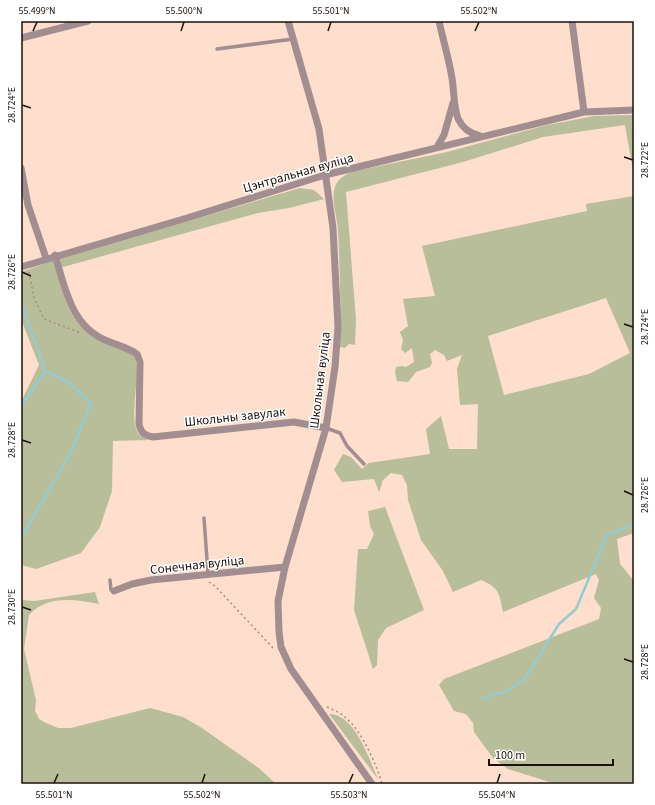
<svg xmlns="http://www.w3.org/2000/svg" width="655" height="805" viewBox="0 0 655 805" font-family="'Source Sans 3',sans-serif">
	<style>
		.green { fill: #b8bd9a; fill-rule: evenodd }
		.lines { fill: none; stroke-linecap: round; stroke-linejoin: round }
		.stream { stroke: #96cbd1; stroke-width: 2.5 }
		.path { stroke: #a58d80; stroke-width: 1.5; stroke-dasharray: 2 3; stroke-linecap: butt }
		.lane { stroke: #a28d91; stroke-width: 3.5 }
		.street { stroke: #a28d91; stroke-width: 7 }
		.ticks { fill: none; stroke: #1b100a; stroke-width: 1.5 }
		.labels { text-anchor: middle; stroke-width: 3; stroke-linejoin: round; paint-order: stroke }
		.street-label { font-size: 13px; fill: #1b100a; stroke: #fff }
		.neatline { fill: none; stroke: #1b100a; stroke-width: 1.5 }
		.ticks-label { font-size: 10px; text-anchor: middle; fill: #1b100a }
	</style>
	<rect width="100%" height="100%" fill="#fedecc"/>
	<!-- green -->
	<path class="green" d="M 634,115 L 634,176 L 625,125 L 543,137 L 463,162 L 346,192 L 356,320 L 355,345 L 349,344 L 345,348 L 340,347 C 341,308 340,269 338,230 C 337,217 332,203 334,191 C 336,179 345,174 355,171 L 447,152 L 547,125 L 594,116 Z
		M 300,188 L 314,190 L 324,199 L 289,208 L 258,213 L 63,267 L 61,266 L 60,259 Z
		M 634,196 L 634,533 L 617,539 L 620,564 L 634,581 L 634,784 L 556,784 L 508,769 L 493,758 L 474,732 L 473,723 L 466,714 L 454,711 L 439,685 L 444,679 L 599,619 L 601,608 L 594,598 L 599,580 L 596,574 L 503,612 C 499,593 500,588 481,580 L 453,592 L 443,571 L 421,540 L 408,500 L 407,485 L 402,475 L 391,473 L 383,480 L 379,492 L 374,479 L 342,482 L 334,470 L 343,454 L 351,457 L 362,469 L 369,463 L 430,454 L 426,429 L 441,416 L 449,449 L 477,449 L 478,404 L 460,405 L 457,369 L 462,355 L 447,361 L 444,355 L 435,350 L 430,354 L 432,363 L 430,367 L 416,372 L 408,382 L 397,381 L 395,372 L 396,367 L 401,366 L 406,367 L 414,362 L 412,348 L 405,353 L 401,349 L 403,340 L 400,332 L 408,326 L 403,299 L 435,296 L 422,246 L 587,211 L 586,204 ZM 606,298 L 630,353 L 589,374 L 504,395 L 488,336 Z
		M 52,261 L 55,262 C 62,288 66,318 90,333 C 104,342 121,346 134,355 C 142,375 128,416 138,433 C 140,436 145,438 148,440 L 113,441 L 112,491 L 100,527 L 81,553 L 36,569 L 21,565 L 21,402 L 39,365 L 21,319 L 21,272 Z
		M 385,507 L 424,610 L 386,628 L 378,640 L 377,665 L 373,669 L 354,610 L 358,549 L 367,549 L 374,534 L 370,526 L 368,511 Z
		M 95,592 L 99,604 C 74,599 47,595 29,615 L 24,649 L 36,700 L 35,711 L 39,719 L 46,723 L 58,728 L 71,728 L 150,708 L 183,717 L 202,728 L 260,769 L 276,784 L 21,784 L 21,600 L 34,601 Z
		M 329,714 C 355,714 369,759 378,779 Z"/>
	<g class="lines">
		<!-- stream -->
		<path class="stream" d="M 21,302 L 45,371 L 21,407
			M 21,538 L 71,452 L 91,404 L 68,382 L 45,371
			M 483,698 L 507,691 L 524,680 L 559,624 L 576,609 L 607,535 L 634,524"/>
		<!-- path -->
		<path class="path" d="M 29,272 L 34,298 L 44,319 L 81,333
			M 209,582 L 215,586 L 273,648
			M 327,707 C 334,710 341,713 346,718 C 361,730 377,765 382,784"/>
		<!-- lane -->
		<path class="lane" d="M 217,49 L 293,39
			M 326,428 L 340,433 L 347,446 L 364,464
			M 204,518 L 208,574
			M 110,580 L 111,590 L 114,591"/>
		<!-- street -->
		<path class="street" d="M 288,21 L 319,129 L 333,228 L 338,327 L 335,367 L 326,428 L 285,567 L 278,601 L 279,632 L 281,647 L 291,669 L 372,784
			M 439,21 C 443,40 449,59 452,78 C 456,102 450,128 480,136
			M 572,21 L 584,112
			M 21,38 L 88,21
			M 437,147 L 444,135 L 453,103
			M 21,168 L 28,205 L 46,258
			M 55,255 C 65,288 71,325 105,340 C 116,345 127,347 137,354 L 140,362 L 139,424 C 141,433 144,435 153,437 L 294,422 L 326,428
			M 21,267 L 187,218 L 325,175 L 584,112 L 634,110
			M 114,591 L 132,584 L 151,580 L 285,567"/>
	</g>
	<!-- ticks -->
	<path class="ticks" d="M 33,31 L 37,22M 181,31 L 184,22M 328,31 L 331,22M 475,31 L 479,22M 22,105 L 31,108M 624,157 L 633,160M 22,272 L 31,276M 624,324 L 633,327M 22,440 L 31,443M 624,491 L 633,495M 22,607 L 31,610M 624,659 L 633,662M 54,783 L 58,774M 202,783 L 205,774M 349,783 L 353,774M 497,783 L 500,774"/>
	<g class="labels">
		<!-- street labels -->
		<g class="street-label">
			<text transform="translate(298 172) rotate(-16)" y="5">Цэнтральная вуліца</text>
			<text transform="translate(319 380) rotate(-83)" y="5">Школьная вуліца</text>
			<text transform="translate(235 416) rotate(-6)" y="5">Школьны завулак</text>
			<text transform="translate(197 564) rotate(-6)" y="5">Сонечная вуліца</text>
		</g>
	</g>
	<!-- border -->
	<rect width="655" height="805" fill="none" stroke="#ffffff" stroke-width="44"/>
	<!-- scale -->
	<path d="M489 759v6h124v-6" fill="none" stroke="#1b100a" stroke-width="2"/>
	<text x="495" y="759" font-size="12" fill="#1b100a" stroke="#ffffff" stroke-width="3" paint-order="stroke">100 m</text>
	<rect x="22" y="22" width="611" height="761" class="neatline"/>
	<g class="ticks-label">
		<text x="37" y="14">55.499°N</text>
		<text x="184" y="14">55.500°N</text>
		<text x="331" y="14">55.501°N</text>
		<text x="479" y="14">55.502°N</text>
		<text transform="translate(11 105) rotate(-90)" y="4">28.724°E</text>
		<text transform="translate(644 160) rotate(-90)" y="4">28.722°E</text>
		<text transform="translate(11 272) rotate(-90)" y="4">28.726°E</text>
		<text transform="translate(644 327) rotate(-90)" y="4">28.724°E</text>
		<text transform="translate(11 440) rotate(-90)" y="4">28.728°E</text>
		<text transform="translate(644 495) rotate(-90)" y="4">28.726°E</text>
		<text transform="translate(11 607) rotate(-90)" y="4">28.730°E</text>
		<text transform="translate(644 662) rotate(-90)" y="4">28.728°E</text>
		<text x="54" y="798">55.501°N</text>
		<text x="202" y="798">55.502°N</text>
		<text x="349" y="798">55.503°N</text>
		<text x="497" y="798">55.504°N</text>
	</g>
</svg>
